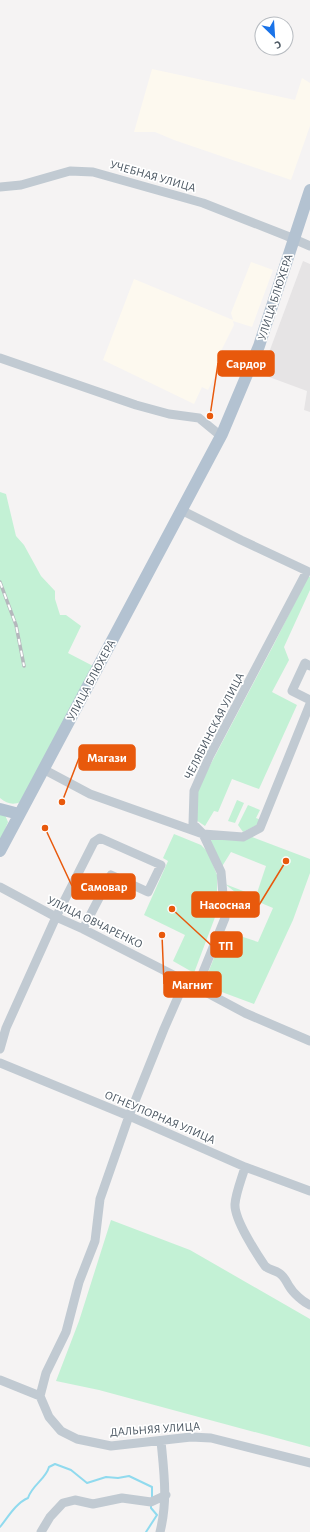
<svg xmlns="http://www.w3.org/2000/svg" width="310" height="1532" viewBox="0 0 310 1532" font-family="'Alegreya Sans',sans-serif">
	<style>
		.commercial { fill: #fdf9ef }
		.education { fill: #e6e4e5 }
		.green { fill: #c3f1d5 }
		.lines { fill: none; stroke-linecap: round; stroke-linejoin: round }
		.stream { stroke: #90daee; stroke-width: 2 }
		.minor { stroke: #c1cad2; stroke-width: 9 }
		.major { stroke: #b3c2d1; stroke-width: 12 }
		.rail-casing { stroke: #b5b8bd; stroke-width: 3.5 }
		.rail { stroke: #fff; stroke-width: 2; stroke-dasharray: 6; stroke-linecap: butt }
		.labels { text-anchor: middle; stroke-width: 3.5; stroke-linejoin: round; paint-order: stroke }
		.street-label { font-size: 12px; fill: #4a5661; stroke: #fff }
		.leader { fill: none; stroke: #e8590c; stroke-width: 1.5 }
		.callout-dot { fill: #e8590c; stroke: #fff; stroke-width: 1.5 }
		.callout { fill: #e8590c; stroke: #e8590c; stroke-width: 1.5 }
		.callout-label { font-size: 13px; text-anchor: middle; font-weight: bold; fill: #fff }
	</style>
	<rect width="100%" height="100%" fill="#f5f3f3"/>
	<!-- commercial -->
	<path class="commercial" d="M 152,69 L 295,100 L 302,78 L 310,83 L 310,126 L 291,180 L 174,140 L 155,132 L 134,132 Z
		M 251,262 L 273,270 L 252,327 L 233,321 L 234,325 L 216,361 L 221,364 L 208,390 L 202,387 L 194,404 L 103,360 L 134,279 L 233,320 L 231,313 Z"/>
	<!-- education -->
	<path class="education" d="M 303,261 L 310,264 L 310,412 L 304,410 L 307,391 L 261,374 Z"/>
	<!-- green -->
	<path class="green" d="M 0,492 L 6,494 L 16,536 L 24,545 L 41,576 L 55,591 L 55,599 L 60,615 L 66,615 L 81,626 L 68,653 L 93,666 L 21,802 C 13,805 7,804 0,798 Z
		M 308,576 L 310,577 L 310,590 L 284,647 L 289,660 L 272,692 L 297,705 L 259,789 L 232,779 L 218,812 L 214,811 L 205,826 L 196,820 L 197,790 L 273,646 Z
		M 237,800 L 244,803 L 235,823 L 228,821 Z
		M 248,805 L 260,810 L 256,818 L 261,820 L 259,824 L 243,832 L 238,825 Z
		M 0,813 L 5,815 L 8,822 L 0,842 Z
		M 174,834 L 201,845 L 208,852 L 217,875 L 217,912 L 194,973 L 173,961 L 185,935 L 144,915 L 168,861 L 163,858 Z
		M 252,837 L 310,859 L 310,873 L 293,920 L 254,1004 L 203,985 L 225,931 L 258,942 L 273,908 L 235,892 L 225,884 L 256,896 L 266,866 L 231,852 L 221,868 L 210,842 L 212,839 Z
		M 111,1220 L 190,1250 L 310,1319 L 310,1447 L 99,1390 L 56,1381 L 79,1321 Z"/>
	<g class="lines">
		<!-- stream -->
		<path class="stream" d="M 0,1527 C 8,1517 16,1503 28,1498 C 32,1485 46,1479 49,1467 L 55,1464 L 71,1470 L 87,1483 L 106,1477 L 118,1478 L 129,1476 L 152,1487 L 152,1498
			M 146,1532 L 157,1515 L 151,1508 L 151,1504"/>
		<!-- minor -->
		<path class="minor" d="M 0,187 L 21,185 L 70,171 L 93,172 L 203,203 L 287,236 L 310,246
			M 0,358 L 136,405 L 169,414 L 199,418 L 216,432 L 222,434
			M 183,511 L 241,540 L 307,571 L 209,757 L 194,791 L 193,824 L 203,834 L 221,872 L 225,918 L 197,987
			M 310,666 L 305,663 L 292,691 L 310,700
			M 43,769 L 90,794 L 203,834 L 243,837 L 260,828 L 310,704
			M 0,887 L 56,917 L 83,929 L 185,981 L 245,1013 L 310,1041
			M 0,1049 L 6,1028 L 56,917 L 94,842 L 100,838 L 161,865 L 148,892 L 111,875 L 83,929
			M 0,1063 L 129,1116 L 245,1167 L 310,1191
			M 245,1167 C 242,1178 236,1192 235,1204 C 234,1219 256,1253 265,1266 C 269,1270 274,1270 279,1273 C 284,1276 286,1281 289,1286 C 293,1293 303,1302 310,1305
			M 0,1380 L 40,1396 L 49,1417 L 61,1431 L 77,1439 L 111,1446 L 191,1437 L 211,1438 L 310,1463
			M 40,1396 L 46,1373 L 66,1332 L 79,1282 L 95,1241 L 100,1199 L 129,1116 L 164,1029 L 185,981
			M 41,1532 L 50,1517 L 63,1503 L 75,1500 L 93,1504 L 122,1498 L 151,1502 L 166,1495
			M 160,1532 C 168,1500 164,1473 161,1441"/>
		<!-- major -->
		<path class="major" d="M 0,809 L 19,814
			M 0,851 L 222,434 L 259,346 L 310,190"/>
		<!-- rail casing -->
		<g class="rail-casing">
			<path id="rail" d="M 0,582 L 16,625 L 24,666"/>
		</g>
		<!-- rail -->
		<use href="#rail" class="rail"/>
	</g>
	<g class="labels">
		<!-- street labels -->
		<g class="street-label">
			<text transform="translate(153 176) rotate(16)" y="4">УЧЕБНАЯ УЛИЦА</text>
			<text transform="translate(275 297) rotate(-72)" y="4">УЛИЦА БЛЮХЕРА</text>
			<text transform="translate(91 680) rotate(-62)" y="4">УЛИЦА БЛЮХЕРА</text>
			<text transform="translate(214 726) rotate(-63)" y="4">ЧЕЛЯБИНСКАЯ УЛИЦА</text>
			<text transform="translate(95 922) rotate(26)" y="4">УЛИЦА ОВЧАРЕНКО</text>
			<text transform="translate(160 1117) rotate(23)" y="4">ОГНЕУПОРНАЯ УЛИЦА</text>
			<text transform="translate(155 1429) rotate(-4)" y="4">ДАЛЬНЯЯ УЛИЦА</text>
		</g>
	</g>
	<!-- callouts -->
	<path class="leader" d="M210 416L218 363M62 802L79 758M45 828L72 886M286 861L259 905M172 909L211 945M162 935L164 984"/>
	<g class="callout-dot">
		<circle cx="210" cy="416" r="4"/>
		<circle cx="62" cy="802" r="4"/>
		<circle cx="45" cy="828" r="4"/>
		<circle cx="286" cy="861" r="4"/>
		<circle cx="172" cy="909" r="4"/>
		<circle cx="162" cy="935" r="4"/>
	</g>
	<g class="callout">
		<rect x="218" y="351" width="56" height="25" rx="4"/>
		<rect x="79" y="745" width="56" height="25" rx="4"/>
		<rect x="72" y="874" width="63" height="25" rx="4"/>
		<rect x="192" y="892" width="67" height="25" rx="4"/>
		<rect x="211" y="932" width="31" height="25" rx="4"/>
		<rect x="164" y="972" width="57" height="25" rx="4"/>
	</g>
	<g class="callout-label">
		<text x="246" y="368">Сардор</text>
		<text x="107" y="762">Магази</text>
		<text x="104" y="891">Самовар</text>
		<text x="225" y="909">Насосная</text>
		<text x="226" y="950">ТП</text>
		<text x="192" y="989">Магнит</text>
	</g>
	<!-- north arrow -->
	<g transform="translate(274 36) rotate(155)"><circle r="19" fill="#ffffff" stroke="#b7bbc0"/>
	<path d="M0-3L7 15L0 10L-7 15Z" fill="#1a73e8"/>
	<text y="-6" font-size="11" font-weight="bold" text-anchor="middle" fill="#4a5661">С</text>
	</g>
</svg>
